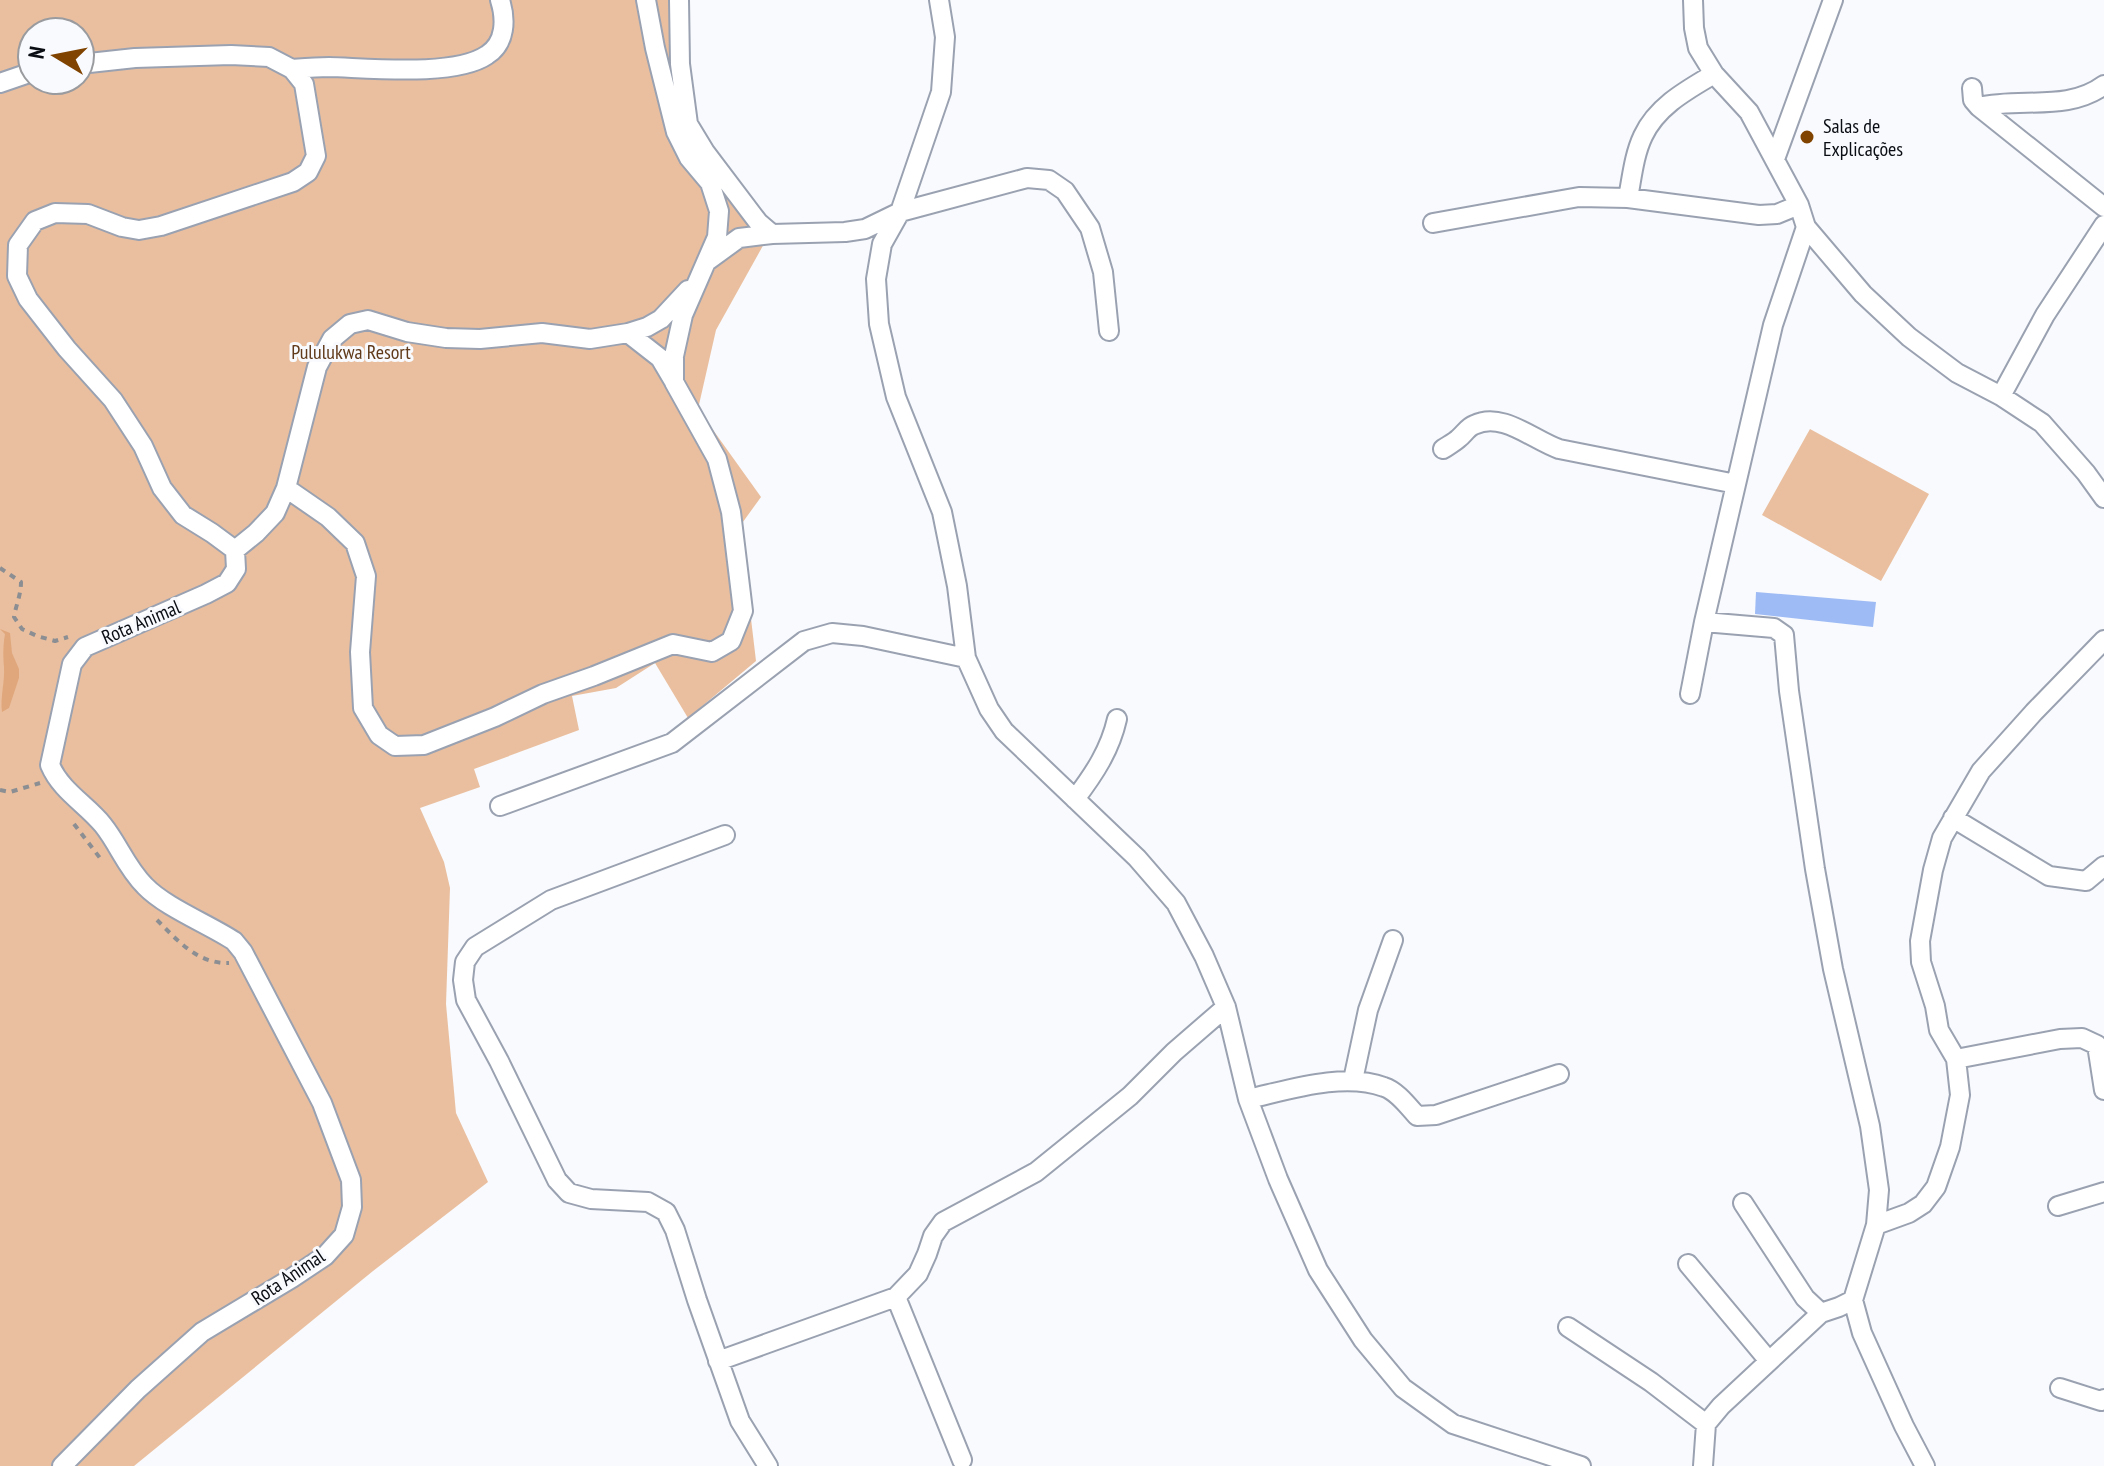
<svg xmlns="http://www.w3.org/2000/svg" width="2104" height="1466" viewBox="0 0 2104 1466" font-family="'PT Sans Narrow',sans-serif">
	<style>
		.green { fill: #eabf9f; fill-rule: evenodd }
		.water { fill: #e0a77c }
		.building { fill: #9ebbf5 }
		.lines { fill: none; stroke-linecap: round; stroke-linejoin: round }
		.minor-casing { stroke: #9aa2b1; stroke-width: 22 }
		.path { stroke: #8b8e92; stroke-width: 4; stroke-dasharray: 6 6; stroke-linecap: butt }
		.minor { stroke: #fff; stroke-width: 18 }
		.poi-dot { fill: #804300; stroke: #f8fafd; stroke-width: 3 }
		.labels { text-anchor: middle; stroke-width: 6; stroke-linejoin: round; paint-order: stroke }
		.poi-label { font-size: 20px; fill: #0a0d13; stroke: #f8fafd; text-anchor: start }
		.park-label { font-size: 20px; fill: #603a1a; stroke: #f8fafd }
		.street-label { font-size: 20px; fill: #0a0d13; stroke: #f8fafd }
	</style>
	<rect width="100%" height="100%" fill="#f8fafd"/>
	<!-- green -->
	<path class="green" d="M 0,0 L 669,0 L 674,81 L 765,242 L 716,330 L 698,409 L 761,497 L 740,526 L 756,661 L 688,718 L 655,663 L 616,688 L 572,696 L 579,730 L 474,769 L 480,787 L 420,808 L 444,862 L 450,888 L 446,1004 L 456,1113 L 488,1182 L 373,1271 L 134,1466 L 0,1466 ZM 32,32 L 80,32 L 80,80 L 32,80 Z
		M 1810,429 L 1929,494 L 1881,581 L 1762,515 Z"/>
	<!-- water -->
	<path class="water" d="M 0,629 L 10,633 L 12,653 L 19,669 L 19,678 L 9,708 L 2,712 C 0,697 5,682 4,667 C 3,655 3,646 5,634 Z"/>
	<!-- building -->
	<path class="building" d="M 1756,592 L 1876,602 L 1873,627 L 1755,614 Z"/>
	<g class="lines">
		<!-- minor casing -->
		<g class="minor-casing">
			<path id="minor" d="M 679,0 L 680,64 L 688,124 L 705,152 L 758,222 L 772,234 L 845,232 L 865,229 L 900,212 L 1027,178 L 1049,180 L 1065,191 L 1090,228 L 1103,272 L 1109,331
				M 939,0 L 945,37 L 941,92 L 900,212 L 882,244 L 876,279 L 879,324 L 896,397 L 942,512 L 957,586 L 966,658 L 989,709 L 1004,731 L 1137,858 L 1176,903 L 1204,956 L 1226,1007 L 1248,1099 L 1278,1179 L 1318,1270 L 1363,1340 L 1403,1388 L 1453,1424 L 1581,1466
				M 1693,0 L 1694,28 L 1698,48 L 1714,74 L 1749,112 L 1799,205 L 1806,227 L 1863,294 L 1909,337 L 1957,373 L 2001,396 L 2042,423 L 2086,473 L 2104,498
				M 80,64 L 135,58 L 231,55 L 269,57 L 292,69
				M 0,83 L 32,72
				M 1972,88 L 1973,100 L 1979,107 L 2104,207
				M 1979,107 C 2020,97 2068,112 2104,85
				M 1775,159 L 1833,0
				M 1628,198 C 1632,177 1634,155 1643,136 C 1657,106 1687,90 1714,74
				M 1433,223 L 1579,197 L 1628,198 L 1759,215 L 1777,214 L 1799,205
				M 706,262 L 739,238 L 772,234
				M 628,333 L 660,358 L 673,380
				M 2001,396 L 2045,315 L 2104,225
				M 1443,449 C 1449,445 1455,442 1459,438 C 1464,434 1468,427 1474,425 C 1502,411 1533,440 1559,449 L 1736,484
				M 286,488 L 317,367 L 332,339 L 350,324 L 368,320 L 407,332 L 446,338 L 480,339 L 542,333 L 590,339 L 628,333 L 647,327 L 661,319 L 688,290
				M 235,550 L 256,533 L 275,513 L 286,488 L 328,517 L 355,543 L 366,576 L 360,652 L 363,708 L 379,735 L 395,746 L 424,745 L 495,717 L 543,694 L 594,676 L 673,644 L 712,652 L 731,641 L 743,611 L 731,512 L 717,459 L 674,382 L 674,356 L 683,315 L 717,237 L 719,211 L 710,183 L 689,158 L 676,132 L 655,48 L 646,0
				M 235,550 L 212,533 L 183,515 L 162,488 L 143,446 L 113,400 L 67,349 L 28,299 L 17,276 L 18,245 L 35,221 L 55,213 L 88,214 L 122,227 L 139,230 L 161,226 L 293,182 L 308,172 L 316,156 L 304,84 L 292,69 C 305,68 317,67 329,67 C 368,68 455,77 487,55 C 506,43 506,19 500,0
				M 1704,622 L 1774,628 L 1784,635 L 1789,691 L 1815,869 L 1833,969 L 1870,1126 L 1879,1190 L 1876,1225 L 1853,1300 L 1862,1333 L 1904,1426 L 1925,1466
				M 1690,694 L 1704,622 L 1773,325 L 1806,227
				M 1075,799 C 1094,774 1110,750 1117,719
				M 500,806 L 672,743 L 804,641 L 832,633 L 863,636 L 966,658
				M 1953,818 L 2049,876 L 2086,881 L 2104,866
				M 725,835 L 551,900 L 475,947 L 465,962 L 463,980 L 466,1000 L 499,1061 L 557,1180 L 569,1193 L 591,1199 L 648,1202 L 666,1212 L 675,1230 L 697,1300 L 740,1421 L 768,1466
				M 1956,1059 L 2060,1039 L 2082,1038 L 2097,1045 L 2104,1090
				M 1353,1080 L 1368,1010 L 1393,940
				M 1248,1099 C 1289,1090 1343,1072 1384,1087 C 1397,1091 1408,1106 1417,1116 L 1436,1115 L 1559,1074
				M 1743,1203 L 1805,1298 L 1821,1313 L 1839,1307 L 1853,1300
				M 2058,1206 L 2104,1192
				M 1876,1225 L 1909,1213 L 1923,1204 L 1936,1187 L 1950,1147 L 1960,1095 L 1956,1059 L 1939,1030 L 1935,1006 L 1921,962 L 1920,941 L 1933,870 L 1942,838 L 1981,771 L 2034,712 L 2104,640
				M 1688,1264 L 1769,1361
				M 896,1297 L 962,1460
				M 1568,1327 L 1651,1382 L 1706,1424
				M 718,1361 L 896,1297 L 918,1274 L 927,1254 L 933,1236 L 943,1222 L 1036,1172 L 1130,1096 L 1174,1052 L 1226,1007
				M 2060,1388 L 2101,1401 L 2104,1399
				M 62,1466 L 138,1389 L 202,1332 L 292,1278 L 325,1256 L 344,1235 L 352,1207 L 351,1180 L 322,1103 L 243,952 L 234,941 C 208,924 165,907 145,886 C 126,867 119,845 103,825 C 86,804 61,791 50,765 L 72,664 L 85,647 L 206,594 L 227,583 L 236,569 L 235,550
				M 1703,1466 L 1706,1424 L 1721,1406 L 1821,1313"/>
		</g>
		<!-- path -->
		<path class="path" d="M 0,568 L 21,582 C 21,595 16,605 14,617 L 22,629 L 37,636 L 55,641 L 68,637
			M 0,790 L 10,792 L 40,783
			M 74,824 L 100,858
			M 157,920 C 178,941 198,964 229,963"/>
		<!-- minor -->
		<use href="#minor" class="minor"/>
	</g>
	<!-- markers -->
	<circle class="poi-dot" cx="1807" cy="137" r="8"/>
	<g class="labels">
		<!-- poi labels -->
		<g class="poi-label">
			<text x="1823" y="133">Salas de<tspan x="1823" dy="23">Explicações</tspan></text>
		</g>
		<!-- park labels -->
		<g class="park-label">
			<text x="351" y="359">Pululukwa Resort</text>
		</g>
		<!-- street labels -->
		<g class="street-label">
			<text transform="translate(141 622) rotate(-23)" y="7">Rota Animal</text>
			<text transform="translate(288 1277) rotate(-34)" y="7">Rota Animal</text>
		</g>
	</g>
	<!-- north arrow -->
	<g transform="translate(56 56) rotate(280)"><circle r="38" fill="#f8fafd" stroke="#999b9f" stroke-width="2"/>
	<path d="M0-6L14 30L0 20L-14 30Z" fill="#804300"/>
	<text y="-12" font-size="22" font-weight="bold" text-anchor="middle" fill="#0a0d13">N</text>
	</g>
</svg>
